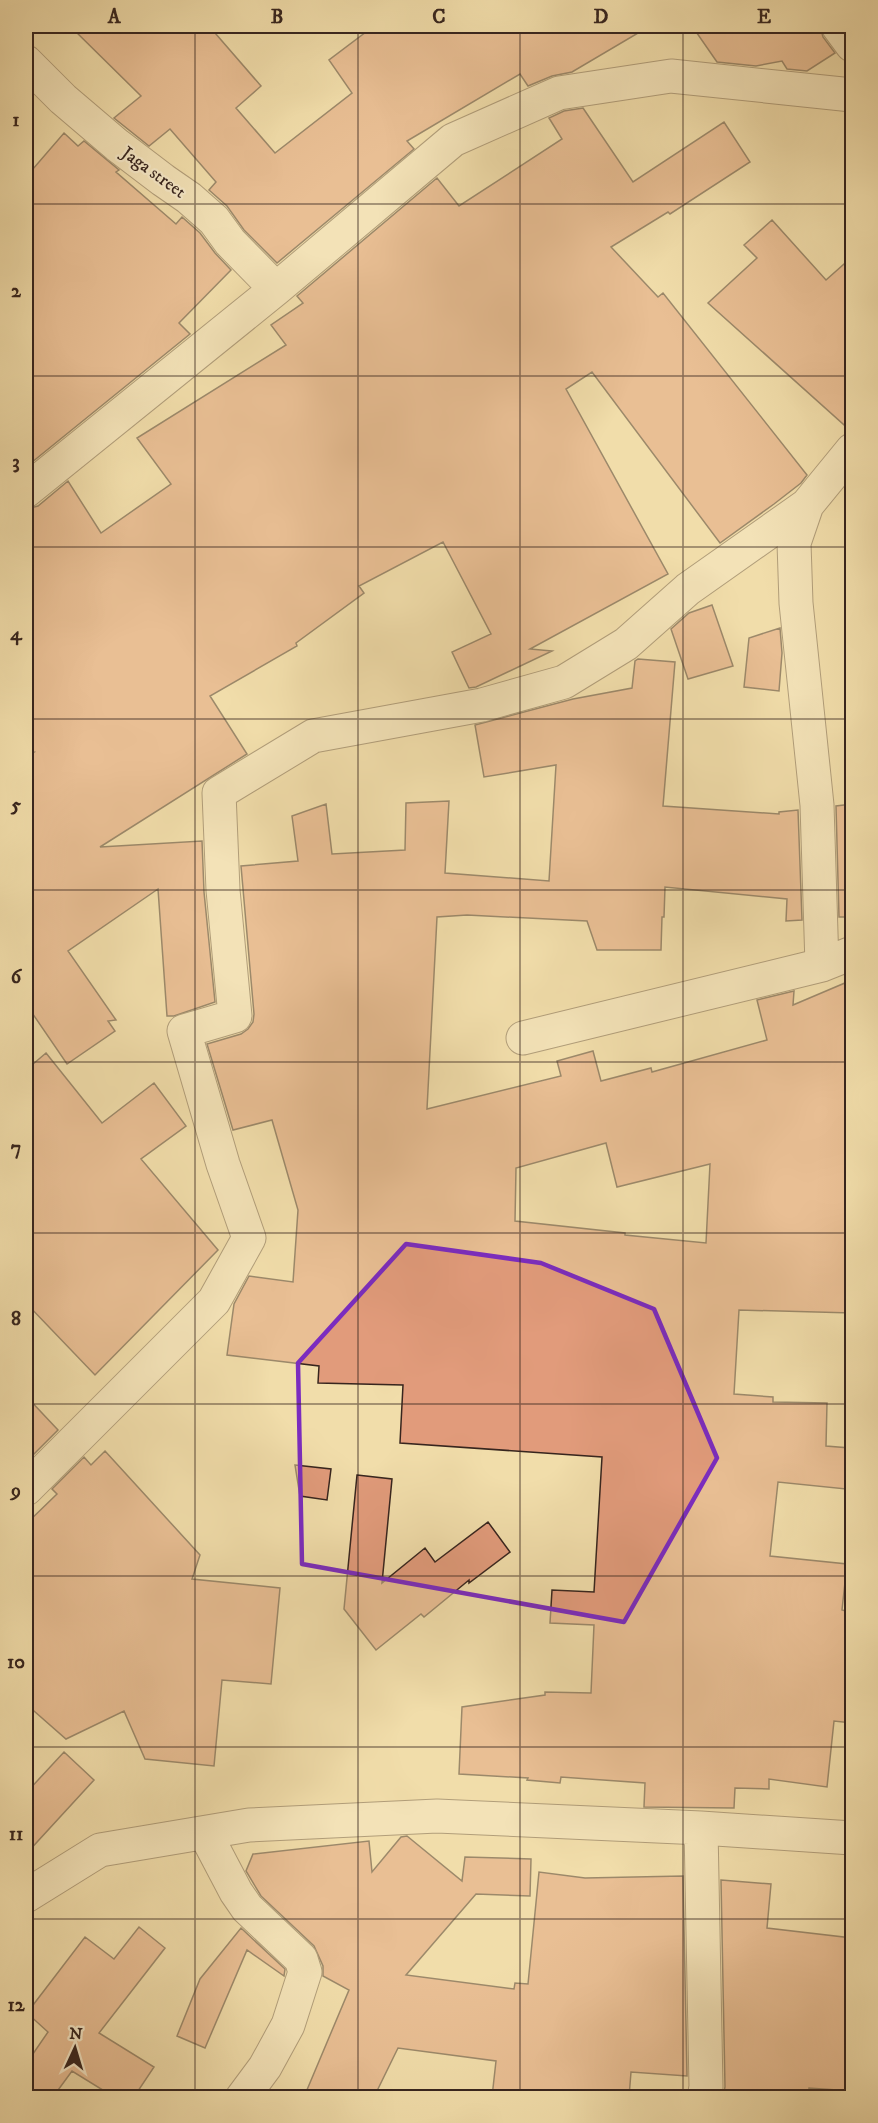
<svg xmlns="http://www.w3.org/2000/svg" width="878" height="2123" viewBox="0 0 878 2123" font-family="'IM FELL DW Pica',serif">
	<style>
		.building { fill: #e19b7b; stroke: #37251e; stroke-width: 1.5; fill-rule: evenodd }
		.lines { fill: none; stroke-linecap: round; stroke-linejoin: round }
		.minor-casing { stroke: #665341; stroke-width: 35 }
		.path { stroke: #37251e; stroke-width: 4; stroke-dasharray: 1.5 3; stroke-linecap: butt }
		.minor { stroke: #f6e9c8; stroke-width: 33 }
		.marked { fill: none; stroke: #7b2cbf; stroke-width: 4.5; stroke-linejoin: round }
		.grid { fill: none; stroke: #37251e; stroke-width: 1.5; stroke-opacity: 0.55 }
		.labels { text-anchor: middle; stroke-width: 4.5; stroke-linejoin: round; paint-order: stroke }
		.street-label { font-size: 18px; fill: #37251e; stroke: #f6e9c8 }
		.neatline { fill: none; stroke: #37251e; stroke-width: 2 }
		.grid-label { font-size: 20px; text-anchor: middle; font-weight: bold; fill: #37251e }
	</style>
	<rect width="100%" height="100%" fill="#f1ddaa"/>
	<filter id="stains"><feTurbulence type="fractalNoise" baseFrequency=".00333" numOctaves="4"/><feColorMatrix values="0 0 0 0 .2 0 0 0 0 .09 0 0 0 0 .02 0 0 0 .5 -.17"/></filter>
	<radialGradient id="worn" r=".72"><stop offset=".6" stop-color="#630" stop-opacity="0"/><stop offset="1" stop-color="#630" stop-opacity=".3"/></radialGradient>
	<!-- building -->
	<path class="building" d="M 70,26 L 209,26 L 261,86 L 236,108 L 275,153 L 352,93 L 329,60 L 374,26 L 650,26 L 572,72 L 552,76 L 528,86 L 520,74 L 407,141 L 414,149 L 277,263 L 244,230 L 227,206 L 209,190 L 216,182 L 170,129 L 149,146 L 114,118 L 141,96 Z
		M 692,26 L 820,26 L 823,37 L 835,53 L 807,71 L 787,69 L 782,61 L 756,66 L 717,62 Z
		M 583,108 L 633,182 L 724,122 L 750,162 L 670,214 L 668,212 L 611,247 L 658,297 L 663,293 L 807,475 L 801,483 L 774,504 L 720,543 L 592,372 L 566,389 L 668,574 L 530,649 L 552,651 L 476,687 L 469,688 L 452,652 L 491,634 L 443,542 L 359,586 L 364,593 L 296,643 L 297,646 L 210,696 L 247,754 L 100,847 L 202,841 L 204,892 L 215,1002 L 174,1016 L 167,1016 L 158,889 L 68,951 L 116,1020 L 108,1021 L 115,1031 L 67,1064 L 26,1004 L 26,509 L 38,506 L 68,481 L 101,533 L 171,484 L 137,438 L 286,345 L 271,325 L 303,303 L 297,296 L 437,178 L 459,206 L 562,139 L 549,118 L 564,111 Z
		M 64,133 L 78,146 L 84,141 L 119,170 L 116,172 L 176,224 L 182,217 L 200,233 L 215,253 L 231,270 L 179,323 L 190,334 L 26,467 L 26,177 Z
		M 772,220 L 826,280 L 852,257 L 852,432 L 708,303 L 757,258 L 744,245 Z
		M 712,605 L 733,666 L 688,679 L 671,629 L 689,613 Z
		M 780,628 L 782,653 L 779,691 L 744,687 L 749,638 Z
		M 638,659 L 675,662 L 663,806 L 779,814 L 779,812 L 798,810 L 802,920 L 786,921 L 787,899 L 665,887 L 664,917 L 662,917 L 661,950 L 597,950 L 587,921 L 467,915 L 437,917 L 427,1109 L 561,1076 L 557,1061 L 593,1051 L 601,1081 L 651,1068 L 652,1072 L 767,1040 L 757,1000 L 794,991 L 793,1005 L 852,980 L 852,1313 L 739,1310 L 734,1394 L 773,1397 L 773,1402 L 827,1403 L 826,1446 L 850,1448 L 846,1489 L 778,1482 L 770,1556 L 847,1564 L 842,1610 L 846,1611 L 845,1623 L 852,1624 L 852,1723 L 834,1721 L 827,1787 L 769,1779 L 769,1789 L 735,1788 L 734,1808 L 644,1807 L 645,1783 L 561,1777 L 560,1783 L 527,1780 L 528,1778 L 459,1774 L 462,1707 L 545,1695 L 545,1692 L 591,1693 L 594,1625 L 550,1623 L 552,1590 L 594,1592 L 602,1457 L 400,1443 L 403,1385 L 318,1383 L 319,1366 L 227,1355 L 234,1304 L 249,1276 L 293,1282 L 298,1210 L 272,1120 L 233,1130 L 207,1044 L 241,1034 L 248,1029 L 253,1022 L 254,1014 L 241,866 L 298,861 L 292,816 L 326,804 L 332,854 L 405,850 L 406,803 L 449,801 L 445,873 L 549,881 L 556,765 L 484,777 L 475,725 L 573,699 L 632,688 L 635,661 ZM 606,1143 L 617,1187 L 710,1164 L 706,1243 L 625,1235 L 625,1233 L 515,1221 L 516,1168 Z
		M 852,804 L 852,917 L 839,917 L 836,806 Z
		M 46,1053 L 102,1123 L 154,1083 L 186,1126 L 141,1159 L 218,1250 L 95,1375 L 26,1303 L 26,1070 Z
		M 26,1396 L 58,1430 L 26,1462 Z
		M 105,1451 L 200,1555 L 192,1579 L 280,1588 L 271,1684 L 222,1680 L 214,1766 L 145,1759 L 124,1711 L 66,1739 L 26,1704 L 26,1524 L 57,1494 L 52,1489 L 84,1457 L 91,1465 Z
		M 295,1465 L 331,1469 L 327,1500 L 300,1496 Z
		M 357,1475 L 392,1479 L 382,1583 L 425,1548 L 435,1562 L 488,1522 L 510,1552 L 469,1583 L 469,1580 L 424,1617 L 421,1614 L 376,1650 L 344,1609 Z
		M 64,1752 L 94,1780 L 26,1854 L 26,1793 Z
		M 407,1836 L 462,1881 L 465,1857 L 531,1859 L 530,1896 L 476,1894 L 406,1975 L 514,1989 L 515,1983 L 528,1984 L 539,1872 L 585,1878 L 683,1876 L 687,2076 L 631,2072 L 629,2097 L 492,2097 L 496,2061 L 398,2048 L 374,2097 L 304,2097 L 349,1990 L 323,1976 L 323,1966 L 314,1946 L 261,1896 L 246,1871 L 253,1854 L 369,1841 L 372,1872 L 401,1837 Z
		M 721,1880 L 771,1884 L 767,1928 L 852,1938 L 852,2091 L 809,2088 L 808,2097 L 723,2097 L 725,2087 Z
		M 139,1927 L 165,1948 L 99,2033 L 154,2067 L 134,2097 L 114,2097 L 72,2071 L 53,2097 L 26,2097 L 26,2064 L 48,2032 L 27,2013 L 85,1937 L 114,1959 Z
		M 241,1928 L 285,1969 L 284,1976 L 247,1950 L 205,2048 L 177,2036 L 200,1979 Z"/>
	<g class="lines">
		<!-- minor casing -->
		<g class="minor-casing">
			<path id="minor" d="M 838,26 L 852,45
				M 26,62 L 63,99 L 117,145 L 163,180 L 189,198 L 214,220 L 230,242 L 276,289
				M 26,491 L 276,289 L 453,140 L 559,93 L 671,76 L 852,95
				M 822,965 L 817,805 L 796,603 L 794,543 L 807,505 L 852,450
				M 523,1038 L 822,965 L 852,953
				M 26,1489 L 214,1301 L 249,1238 L 223,1164 L 184,1031 L 235,1016 L 223,890 L 219,793 L 313,736 L 482,705 L 564,682 L 626,644 L 688,589 L 807,505
				M 701,1828 L 706,2087 L 704,2098
				M 205,1833 L 236,1892 L 247,1908 L 301,1959 L 305,1972 L 288,2025 L 265,2067 L 242,2098
				M 26,1896 L 100,1850 L 249,1825 L 437,1816 L 701,1828 L 852,1838"/>
		</g>
		<!-- path -->
		<path class="path" d="M 26,741 L 34,753"/>
		<!-- minor -->
		<use href="#minor" class="minor"/>
	</g>
	<!-- marked area -->
	<path d="M0 0H878V2123H0ZM 406,1244 L 541,1263 L 654,1309 L 717,1458 L 624,1622 L 302,1564 L 298,1363 Z" fill="#f1ddaa" fill-opacity=".55" fill-rule="evenodd"/>
	<path class="marked" d="M 406,1244 L 541,1263 L 654,1309 L 717,1458 L 624,1622 L 302,1564 L 298,1363 Z"/>
	<!-- grid -->
	<path class="grid" d="M 195,26 L 195,2098M 358,26 L 358,2098M 520,26 L 520,2098M 683,26 L 683,2098M 26,204 L 852,204M 26,376 L 852,376M 26,547 L 852,547M 26,719 L 852,719M 26,890 L 852,890M 26,1062 L 852,1062M 26,1233 L 852,1233M 26,1404 L 852,1404M 26,1576 L 852,1576M 26,1747 L 852,1747M 26,1919 L 852,1919"/>
	<g class="labels">
		<!-- street labels -->
		<g class="street-label">
			<text transform="translate(154 172) rotate(36)" y="6">Jaga street</text>
		</g>
	</g>
	<!-- margin -->
	<rect width="878" height="2123" fill="none" stroke="#f1ddaa" stroke-width="66"/>
	<!-- north arrow -->
	<g transform="translate(75 2048) rotate(4)" stroke="#f6e9c8" stroke-width="4.5" paint-order="stroke">
	<path d="M0-4.5L10 22L0 15L-10 22Z" fill="#37251e"/>
	<text y="-9" font-size="16" font-weight="bold" text-anchor="middle" fill="#37251e">N</text>
	</g>
	<rect x="33" y="33" width="812" height="2057" class="neatline"/>
	<g class="grid-label">
		<text x="114" y="23">A</text>
		<text x="277" y="23">B</text>
		<text x="439" y="23">C</text>
		<text x="601" y="23">D</text>
		<text x="764" y="23">E</text>
		<text x="16" y="126">1</text>
		<text x="16" y="297">2</text>
		<text x="16" y="468">3</text>
		<text x="16" y="640">4</text>
		<text x="16" y="811">5</text>
		<text x="16" y="983">6</text>
		<text x="16" y="1154">7</text>
		<text x="16" y="1325">8</text>
		<text x="16" y="1497">9</text>
		<text x="16" y="1668">10</text>
		<text x="16" y="1840">11</text>
		<text x="16" y="2011">12</text>
	</g>
	<rect width="100%" height="100%" filter="url(#stains)"/>
	<rect width="100%" height="100%" fill="url(#worn)"/>
</svg>
